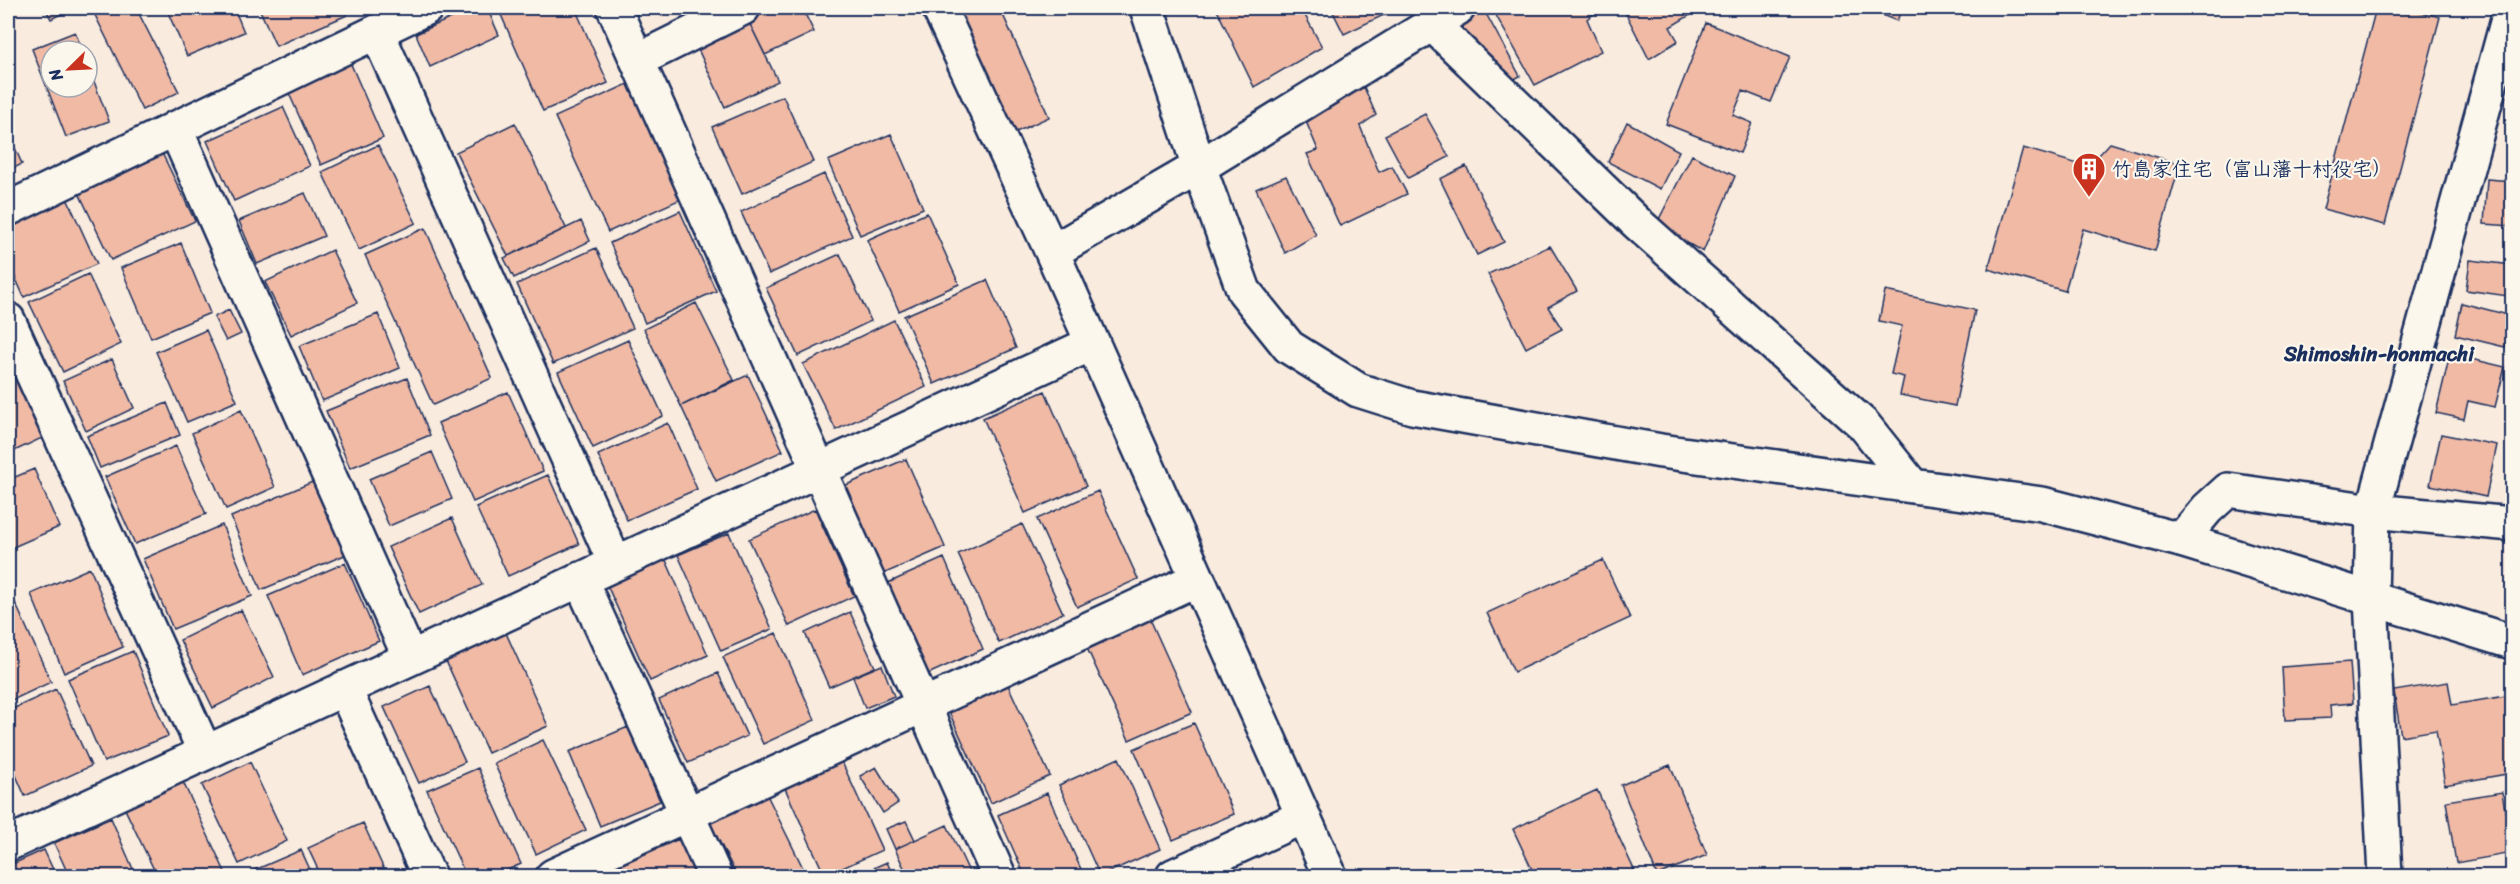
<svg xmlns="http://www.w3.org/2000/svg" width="2520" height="884" viewBox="0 0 2520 884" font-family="Sriracha,'Klee One',sans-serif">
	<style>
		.building { fill: #f0baa5; stroke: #1b2f5e; stroke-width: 1.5 }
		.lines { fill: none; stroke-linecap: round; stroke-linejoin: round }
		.minor-casing { stroke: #1b2f5e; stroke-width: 38 }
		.tertiary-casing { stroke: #1b2f5e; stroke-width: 38 }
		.minor { stroke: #fbf7ec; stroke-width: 33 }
		.tertiary { stroke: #fbf7ec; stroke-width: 33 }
		.labels { text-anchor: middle; stroke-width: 4.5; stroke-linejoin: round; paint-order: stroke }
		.poi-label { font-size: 20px; font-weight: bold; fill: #1b2f5e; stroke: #fbf7ec; text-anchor: start }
		.neighbourhood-label { font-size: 21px; font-weight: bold; fill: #1b2f5e; stroke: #fbf7ec }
	</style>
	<rect width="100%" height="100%" fill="#f9ebde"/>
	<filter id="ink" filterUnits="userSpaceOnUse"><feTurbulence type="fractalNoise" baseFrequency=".0167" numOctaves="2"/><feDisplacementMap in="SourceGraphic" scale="12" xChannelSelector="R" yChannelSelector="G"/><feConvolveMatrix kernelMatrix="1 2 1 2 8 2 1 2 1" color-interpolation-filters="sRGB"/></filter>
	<g filter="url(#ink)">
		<!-- building -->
		<path class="building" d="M 45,8 L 73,8 L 51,19 Z
			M 96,8 L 136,8 L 179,92 L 142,110 L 92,9 Z
			M 166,8 L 234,8 L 244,32 L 187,56 Z
			M 259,8 L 344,8 L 347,15 L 276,46 Z
			M 473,8 L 487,8 L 499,35 L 430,67 L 416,34 Z
			M 498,8 L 575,8 L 608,83 L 543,111 Z
			M 774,8 L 802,8 L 814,32 L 765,55 L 748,20 Z
			M 958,8 L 1011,8 L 1004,17 L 1049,117 L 1014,133 Z
			M 1216,8 L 1301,8 L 1322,47 L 1254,87 Z
			M 1331,8 L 1385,8 L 1388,13 L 1344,34 Z
			M 1497,8 L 1593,8 L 1596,12 L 1587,19 L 1601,51 L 1535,85 L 1493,10 Z
			M 1623,8 L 1690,8 L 1692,14 L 1670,27 L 1678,41 L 1649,59 Z
			M 1864,8 L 1902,8 L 1897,21 Z
			M 2376,8 L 2406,8 L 2440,17 L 2385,225 L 2323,209 Z
			M 1484,10 L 1520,76 L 1509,82 L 1456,26 Z
			M 748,20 L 778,81 L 725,107 L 696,45 Z
			M 1706,23 L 1790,57 L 1771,102 L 1743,91 L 1733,115 L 1752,123 L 1740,153 L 1666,124 Z
			M 75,32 L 83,51 L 51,51 L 51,87 L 87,87 L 87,63 L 109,121 L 66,137 L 32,49 Z
			M 350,62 L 383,138 L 321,165 L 287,89 Z
			M 628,84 L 681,199 L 608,232 L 555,117 Z
			M 1364,87 L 1376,115 L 1360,126 L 1379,172 L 1392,166 L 1407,194 L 1340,226 L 1307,154 L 1318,150 L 1305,119 Z
			M 783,96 L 813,162 L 742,194 L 712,127 Z
			M 283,107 L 310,166 L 234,201 L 207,141 Z
			M 1425,114 L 1449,157 L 1408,178 L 1385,135 Z
			M 1627,122 L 1679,151 L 1660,189 L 1608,162 Z
			M 515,123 L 566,228 L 508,256 L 456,152 Z
			M 8,132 L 22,164 L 8,171 Z
			M 891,134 L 923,208 L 860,235 L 828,161 Z
			M 2110,143 L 2180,164 L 2155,251 L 2083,229 L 2065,291 L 1988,269 L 2023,148 L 2088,167 Z
			M 378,145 L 416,223 L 359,250 L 322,172 Z
			M 161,151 L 195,221 L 111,260 L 78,191 Z
			M 1692,155 L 1735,176 L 1703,252 L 1656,225 Z
			M 1466,166 L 1504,242 L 1477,255 L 1440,179 Z
			M 824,174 L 852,236 L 769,274 L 741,212 Z
			M 1286,176 L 1316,235 L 1285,253 L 1256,189 Z
			M 2487,179 L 2512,181 L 2512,226 L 2484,224 Z
			M 305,193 L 324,236 L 257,264 L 239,221 Z
			M 65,194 L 97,264 L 24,297 L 8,261 L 8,221 Z
			M 680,211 L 716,291 L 645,323 L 610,243 Z
			M 927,213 L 959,284 L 899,311 L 867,240 Z
			M 581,221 L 590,241 L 514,278 L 504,258 Z
			M 425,228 L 492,378 L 433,405 L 365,255 Z
			M 181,243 L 210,313 L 151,338 L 121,268 Z
			M 1550,246 L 1577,291 L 1548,307 L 1562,329 L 1526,348 L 1488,274 Z
			M 596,248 L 633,328 L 553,364 L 517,284 Z
			M 332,250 L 357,303 L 291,335 L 265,282 Z
			M 840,254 L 871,321 L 798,356 L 766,288 Z
			M 2470,260 L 2512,265 L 2508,296 L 2466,290 Z
			M 88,274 L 121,344 L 63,372 L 29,302 Z
			M 987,280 L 1016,348 L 934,384 L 904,316 Z
			M 1885,291 L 1975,310 L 1955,406 L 1900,395 L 1904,377 L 1891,374 L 1902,326 L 1879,321 Z
			M 696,303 L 734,380 L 681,406 L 644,329 Z
			M 2462,303 L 2512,316 L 2505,347 L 2455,335 Z
			M 229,310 L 241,334 L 226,341 L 214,317 Z
			M 378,314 L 400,368 L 322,401 L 299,346 Z
			M 894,320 L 926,387 L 836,430 L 803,364 Z
			M 206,330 L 237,401 L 187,422 L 156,352 Z
			M 628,340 L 663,416 L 593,448 L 558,372 Z
			M 2450,354 L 2505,367 L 2495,407 L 2468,401 L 2464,419 L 2436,413 Z
			M 112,359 L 134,408 L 86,431 L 63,381 Z
			M 12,368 L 44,437 L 8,454 L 8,370 Z
			M 748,375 L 783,451 L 716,481 L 681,406 Z
			M 407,378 L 430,435 L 350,468 L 326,411 Z
			M 1045,391 L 1086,486 L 1025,513 L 983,418 Z
			M 508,392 L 543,471 L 473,502 L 438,423 Z
			M 167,403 L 180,435 L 100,468 L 87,436 Z
			M 241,410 L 275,487 L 226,509 L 192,433 Z
			M 668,423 L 697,489 L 627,520 L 598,455 Z
			M 2441,434 L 2497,445 L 2486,497 L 2430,485 Z
			M 176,446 L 206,514 L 135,544 L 105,477 Z
			M 432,452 L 452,499 L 389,526 L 369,479 Z
			M 906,459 L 945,547 L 883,574 L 844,486 Z
			M 34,469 L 59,527 L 11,548 L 8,540 L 8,480 Z
			M 548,475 L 579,544 L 508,576 L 476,507 Z
			M 317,480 L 347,554 L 261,590 L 231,517 Z
			M 1098,491 L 1138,579 L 1077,607 L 1037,519 Z
			M 815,509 L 854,596 L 789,626 L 749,539 Z
			M 452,518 L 482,585 L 419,614 L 388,547 Z
			M 1022,524 L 1063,613 L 999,643 L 958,554 Z
			M 222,525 L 252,596 L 173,629 L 143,559 Z
			M 729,533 L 772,629 L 721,651 L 678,555 Z
			M 665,558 L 708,655 L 650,681 L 607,585 Z
			M 944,558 L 983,649 L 928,674 L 888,583 Z
			M 1603,560 L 1630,618 L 1514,672 L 1487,613 Z
			M 345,563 L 379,641 L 302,675 L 268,596 Z
			M 90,568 L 123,647 L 64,673 L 31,594 Z
			M 14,600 L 51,682 L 8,702 L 8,604 Z
			M 241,610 L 274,677 L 213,708 L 180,640 Z
			M 850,612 L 875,667 L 829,687 L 805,633 Z
			M 1150,619 L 1192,712 L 1129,740 L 1087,648 Z
			M 506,633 L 548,726 L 488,753 L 446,661 Z
			M 776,633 L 815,720 L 763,744 L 723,657 Z
			M 133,651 L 168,736 L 104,762 L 68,679 Z
			M 2350,662 L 2353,703 L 2330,705 L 2331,718 L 2285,720 L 2282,667 Z
			M 882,665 L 894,696 L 865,708 L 853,677 Z
			M 718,673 L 747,736 L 688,763 L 659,700 Z
			M 2448,682 L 2452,705 L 2512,695 L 2512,773 L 2445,785 L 2436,730 L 2401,736 L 2394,691 Z
			M 1008,685 L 1050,776 L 991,803 L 949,712 Z
			M 430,686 L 465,762 L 419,783 L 384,707 Z
			M 56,689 L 91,766 L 25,796 L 8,757 L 8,711 Z
			M 1194,723 L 1234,814 L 1173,840 L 1134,749 Z
			M 628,727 L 660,801 L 600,826 L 569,752 Z
			M 543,740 L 586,830 L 536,854 L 494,763 Z
			M 1119,758 L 1160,849 L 1100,876 L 1059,785 Z
			M 841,760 L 882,850 L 825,876 L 784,786 Z
			M 250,762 L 287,841 L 239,864 L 202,785 Z
			M 1670,765 L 1707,855 L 1657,875 L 1621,785 Z
			M 876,767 L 898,803 L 883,813 L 860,776 Z
			M 478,768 L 521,864 L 494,876 L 466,876 L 427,790 Z
			M 183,782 L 226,874 L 220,876 L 157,876 L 125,809 Z
			M 1597,790 L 1637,876 L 1535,876 L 1513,829 Z
			M 2502,792 L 2512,853 L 2456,863 L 2446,801 Z
			M 1047,793 L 1084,876 L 1025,876 L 998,815 Z
			M 767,795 L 807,876 L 737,876 L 710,823 Z
			M 111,818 L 136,876 L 69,876 L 54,843 Z
			M 906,821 L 915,840 L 895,849 L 886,829 Z
			M 363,823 L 387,876 L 321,876 L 308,848 Z
			M 947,825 L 971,876 L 908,876 L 895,849 Z
			M 679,839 L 696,876 L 625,876 L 620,865 Z
			M 44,850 L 56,876 L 8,876 L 8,866 Z
			M 301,850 L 313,876 L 241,876 Z
			M 887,862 L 893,876 L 855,876 Z"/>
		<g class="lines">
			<!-- minor casing -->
			<g class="minor-casing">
				<path id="minor" d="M 614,8 L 999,876
					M 939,8 L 1052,252 L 1330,876
					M 1431,23 L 1637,223 L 1864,425 L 1911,484
					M 377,32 L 615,563
					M 638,60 L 743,8
					M 175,128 L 410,658
					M 8,209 L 426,8
					M 1052,252 L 1199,167 L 1458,8
					M 8,320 L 205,752
					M 2181,540 L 2207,509 L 2228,490 L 2373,511 L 2512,524
					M 580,579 L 715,876
					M 344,688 L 429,876
					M 8,844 L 1093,343
					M 553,876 L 1197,579
					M 1173,876 L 1302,817
					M 2385,876 L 2371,598 L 2373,511 L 2511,8"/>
			</g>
			<!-- tertiary casing -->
			<g class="tertiary-casing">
				<path id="tertiary" d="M 1147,8 L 1199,167 L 1244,291 L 1289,347 L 1358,390 L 1412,407 L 1661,451 L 2042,504 L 2181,540 L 2512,642"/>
			</g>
			<!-- minor -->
			<use href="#minor" class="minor"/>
			<!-- tertiary -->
			<use href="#tertiary" class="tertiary"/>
		</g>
	</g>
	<!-- icons -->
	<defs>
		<g id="building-pin" transform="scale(1.725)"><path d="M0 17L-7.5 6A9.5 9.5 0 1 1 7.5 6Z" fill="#c8321e" stroke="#fbf7ec"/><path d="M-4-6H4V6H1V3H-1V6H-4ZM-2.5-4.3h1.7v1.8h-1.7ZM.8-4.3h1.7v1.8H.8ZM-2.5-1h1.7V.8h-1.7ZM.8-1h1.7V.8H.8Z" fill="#fff"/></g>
	</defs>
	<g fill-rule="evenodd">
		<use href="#building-pin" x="2089" y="169"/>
	</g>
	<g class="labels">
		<!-- poi labels -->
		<g class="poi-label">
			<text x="2112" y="176">竹島家住宅（富山藩十村役宅）</text>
		</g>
		<!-- neighbourhood labels -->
		<g class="neighbourhood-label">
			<text x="2379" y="361">Shimoshin-honmachi</text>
		</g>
	</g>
	<!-- margin -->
	<rect width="2520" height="884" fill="none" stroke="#fbf7ec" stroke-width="30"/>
	<rect x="15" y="15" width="2490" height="854" fill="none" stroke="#1b2f5e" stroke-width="2" filter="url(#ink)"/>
	<!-- north arrow -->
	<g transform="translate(69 69) rotate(246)"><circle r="28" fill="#fbf7ec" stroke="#a1a7b3" stroke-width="1.5"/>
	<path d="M0-4.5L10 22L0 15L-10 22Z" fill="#c8321e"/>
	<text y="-9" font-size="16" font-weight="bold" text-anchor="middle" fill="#1b2f5e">N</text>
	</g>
</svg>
